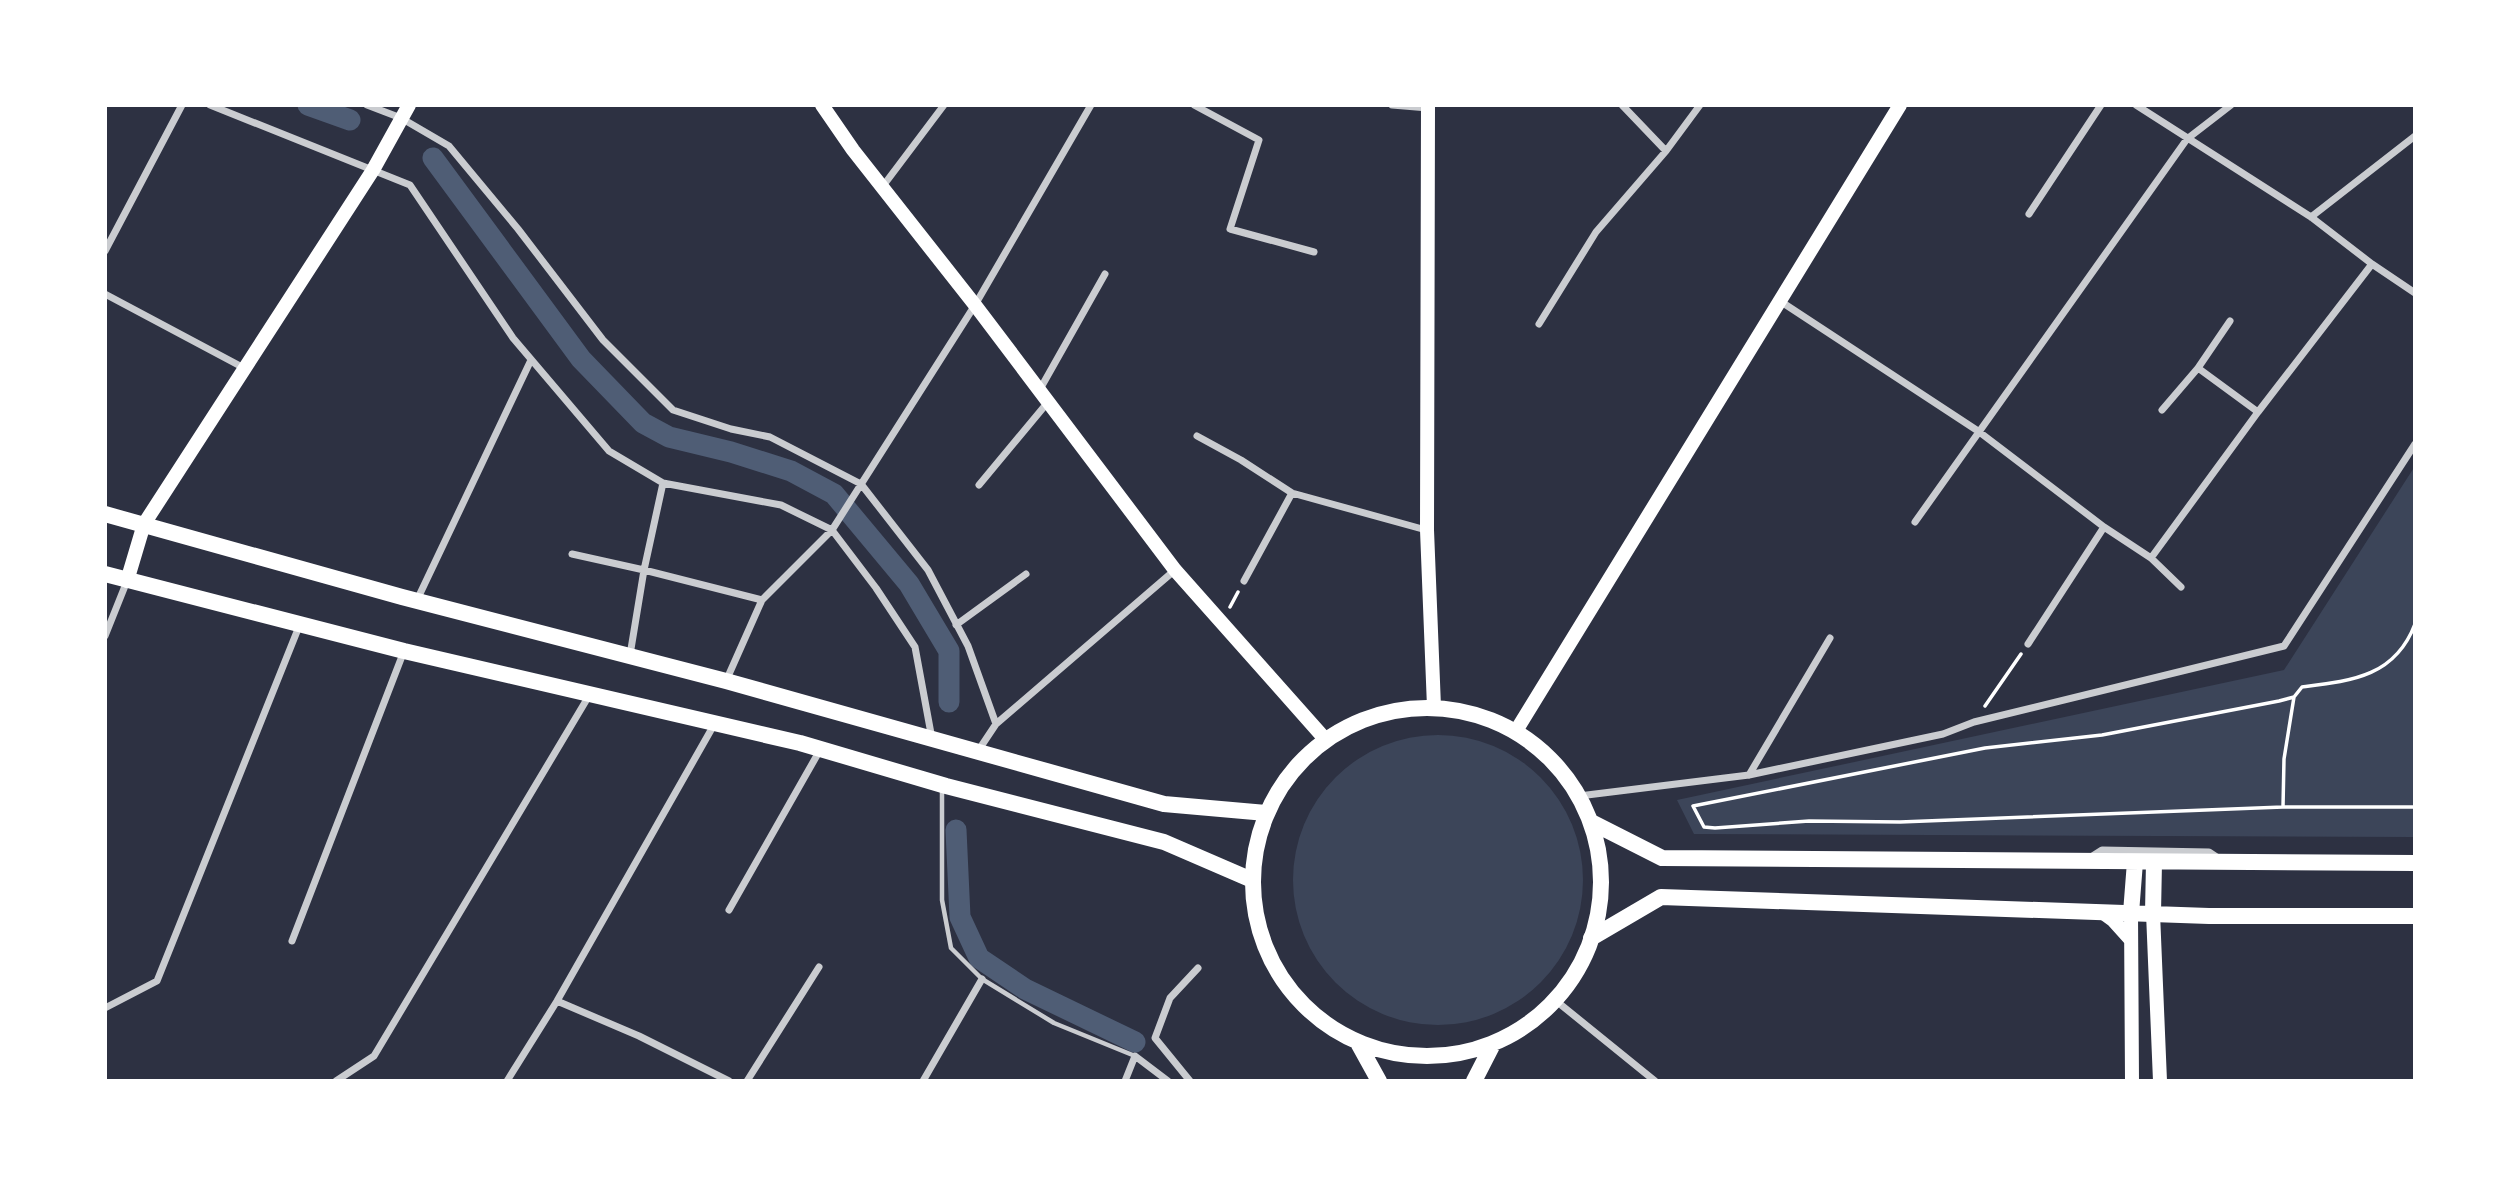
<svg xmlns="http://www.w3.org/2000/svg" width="2520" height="1186" viewBox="0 0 2520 1186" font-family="Montserrat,sans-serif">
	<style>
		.green { fill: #3c4559 }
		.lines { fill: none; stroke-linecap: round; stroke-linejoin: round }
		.canal { stroke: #4f5d75; stroke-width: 21 }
		.path { stroke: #fff; stroke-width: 3.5 }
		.service { stroke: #caccd0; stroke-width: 4.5 }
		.minor { stroke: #caccd0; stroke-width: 7 }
		.secondary { stroke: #fff; stroke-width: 14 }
		.primary { stroke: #fff; stroke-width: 16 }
	</style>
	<rect width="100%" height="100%" fill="#2d3142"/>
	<!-- green -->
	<path class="green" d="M 2415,466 L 2415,837 L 1694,834 L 1677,800 L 2284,670 Z
		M1293 880a145 145 0 1 1 290 0a145 145 0 1 1-290 0Z"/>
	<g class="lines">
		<!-- canal -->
		<path class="canal" d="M 308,105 L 350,120
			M 433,158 L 581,359 L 643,423 L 669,437 L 731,452 L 791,471 L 834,494 L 909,584 L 949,651 L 949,702
			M 956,830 L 960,917 L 979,958 L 1025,989 L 1135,1042"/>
		<!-- path -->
		<path class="path" d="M 1230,607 L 1238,592
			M 2294,697 L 2284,759 L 2283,807 L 1900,822 L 1809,821 L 1715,828 L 1704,827 L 1693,806 L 1985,748 L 2102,735 L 2279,701 L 2294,697 L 2302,687 C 2351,681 2395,677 2415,624
			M 1985,706 L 2021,654
			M 2283,807 L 2415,807"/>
		<!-- service -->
		<path class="service" d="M 942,789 L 942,900 L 951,948 L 982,979 L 1054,1023 L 1135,1056"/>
		<!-- minor -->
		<path class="minor" d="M 210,105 L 410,185 L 513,338 L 609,451 L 663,483 L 781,505 L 832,530 L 876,588 L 915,647 L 932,739
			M 367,105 L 401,118 L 449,146 L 518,229 L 603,340 L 673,410 L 731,429 L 770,437 L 861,484 L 928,570 L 968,646 L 996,724
			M 1194,105 L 1259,140 L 1230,229 L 1314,252
			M 1392,105 L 1428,108
			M 1622,105 L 1666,151
			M 2136,105 L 2311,217 L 2372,264 L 2415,293
			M 883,186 L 944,105
			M 2029,214 L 2101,105
			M 2311,217 L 2415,136
			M 105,251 L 182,105
			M 105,294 L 244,368
			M 1780,301 L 1978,431 L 2104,527 L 2151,558 L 2181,587
			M 2230,321 L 2198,368 L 2258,412
			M 1539,324 L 1596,232 L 1666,151 L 1700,105
			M 1039,391 L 1105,274
			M 2162,410 L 2198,368
			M 1197,436 L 1241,460 L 1292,493 L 1426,530
			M 979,485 L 1048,402
			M 1915,522 L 2187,139 L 2231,105
			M 572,554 L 644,570 L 762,600
			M 2151,558 L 2258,412 L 2372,264
			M 1244,581 L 1292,493
			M 417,600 L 531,360
			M 956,625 L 1026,574
			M 105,636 L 127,581
			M 2028,644 L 2104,527
			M 630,655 L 644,570 L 663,483
			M 726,681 L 762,600 L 832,530 L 975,305 L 1091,105
			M 978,751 L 996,724 L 1175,570
			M 1749,775 L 1830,638
			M 1579,796 L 1749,775 L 1943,734 L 1974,722 L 2284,646 L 2415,444
			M 2091,857 L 2102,850 L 2209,852 L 2218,858
			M 729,910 L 820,750
			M 292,941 L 404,651
			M 1555,1000 L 1655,1081
			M 557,1001 L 639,1036 L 729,1081
			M 105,1008 L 157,981 L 300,624
			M 336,1081 L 374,1056 L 590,694
			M 507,1081 L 557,1001 L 715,723
			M 747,1081 L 819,967
			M 923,1081 L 982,979
			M 1125,1081 L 1135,1056 L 1168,1081
			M 1190,1081 L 1155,1038 L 1170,998 L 1198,968"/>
		<!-- secondary -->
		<path class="secondary" d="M 822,105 L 853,150 L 975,305 L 1175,570 L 1325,739
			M 1428,105 L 1427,530 L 1434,707
			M 127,581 L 144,524 L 373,170 L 409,105
			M 1516,731 L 1900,105
			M 2102,912 L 2113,920 L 2131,940
			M 2131,913 L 2132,1081
			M 2153,913 L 2160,1081"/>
		<!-- primary -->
		<path class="primary" d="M 105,514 L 402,597 L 726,681 L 1164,804 L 1266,813
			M 105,574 L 404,651 L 800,743 L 946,786 L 1164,842 L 1252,880
			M1253 882a174 174 0 1 1 348 0a174 174 0 1 1-348 0Z
			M 1591,822 L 1662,858 L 2415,863
			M 2131,913 L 2135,862
			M 2153,913 L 2154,862
			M 1591,938 L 1661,897 L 2209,916 L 2415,916
			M 1358,1043 L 1379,1081
			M 1474,1081 L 1493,1044"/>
	</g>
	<!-- border -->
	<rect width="2520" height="1186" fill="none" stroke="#ffffff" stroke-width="214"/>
</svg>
